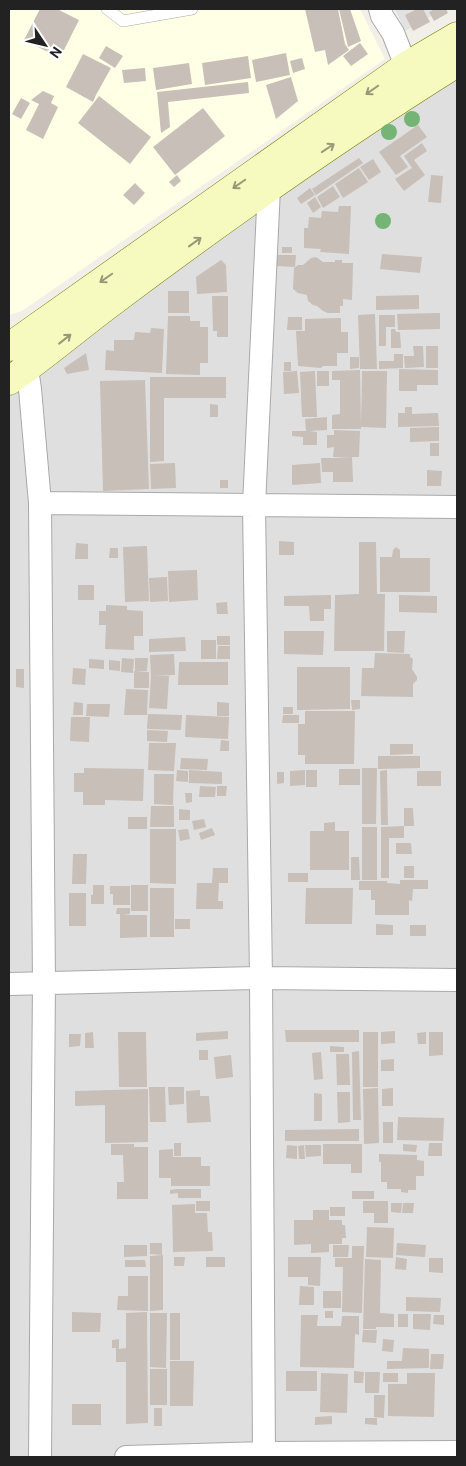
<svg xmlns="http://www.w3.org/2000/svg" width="466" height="1466" viewBox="0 0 466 1466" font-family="Roboto,sans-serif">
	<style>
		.residential { fill: #e0dfdf }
		.education { fill: #ffffe5 }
		.parking { fill: #e2e2e2 }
		.building { fill: #c7bfb8 }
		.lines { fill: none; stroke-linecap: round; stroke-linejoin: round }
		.lane-casing { stroke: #a9a9a9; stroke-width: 12 }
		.street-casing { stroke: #a9a9a9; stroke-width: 24 }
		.secondary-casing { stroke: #707d05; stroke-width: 29 }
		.lane { stroke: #fff; stroke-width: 11 }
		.street { stroke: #fff; stroke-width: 22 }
		.secondary { stroke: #f7fabf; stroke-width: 28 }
		.tree { fill: #74b475 }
		.oneway { stroke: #979978 }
	</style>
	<rect width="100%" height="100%" fill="#f2efe9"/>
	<!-- residential -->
	<path class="residential" d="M 457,73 L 457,1457 L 9,1457 L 9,365 Z"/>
	<!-- education -->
	<path class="education" d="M 9,9 L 360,9 L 385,59 L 22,311 L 9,315 Z"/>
	<!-- parking -->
	<path class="parking" d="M 395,9 L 444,9 L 405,31 Z"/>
	<!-- building -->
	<path class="building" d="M 40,9 L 57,9 L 79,20 L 60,58 L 24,40 Z
		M 305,9 L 338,9 L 345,44 L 349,50 L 328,65 L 325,50 L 315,52 Z
		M 339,9 L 350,9 L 361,41 L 348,47 Z
		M 417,9 L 423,9 L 430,22 L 413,31 L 405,15 Z
		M 435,9 L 446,9 L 448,13 L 434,21 L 429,12 Z
		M 360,43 L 368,54 L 351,66 L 343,56 Z
		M 106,46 L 123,56 L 115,68 L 99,58 Z
		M 286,53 L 290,75 L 256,82 L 252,60 Z
		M 83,54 L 111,68 L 96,95 L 93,102 L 66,87 Z
		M 248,56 L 251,78 L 205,85 L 202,63 Z
		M 302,58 L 305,69 L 293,73 L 290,61 Z
		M 189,63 L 192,84 L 156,90 L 153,68 Z
		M 145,68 L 146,81 L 124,83 L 122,70 Z
		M 291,77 L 298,101 L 276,119 L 266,85 Z
		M 248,82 L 249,93 L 168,102 L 170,127 L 161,133 L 157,92 Z
		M 43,91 L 54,96 L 51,103 L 58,107 L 43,139 L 26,130 L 39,104 L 31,100 Z
		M 99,96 L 151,137 L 130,164 L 78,123 Z
		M 21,98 L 30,103 L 21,119 L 12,114 Z
		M 203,108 L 225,136 L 175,175 L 153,147 Z
		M 418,125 L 427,137 L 400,156 L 408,167 L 396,175 L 379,152 Z
		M 422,143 L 427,151 L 414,160 L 425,175 L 404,191 L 395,179 L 412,168 L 404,156 Z
		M 359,158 L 363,163 L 316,195 L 312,189 Z
		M 373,159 L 381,172 L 369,180 L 360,167 Z
		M 359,168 L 368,182 L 343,198 L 335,184 Z
		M 177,175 L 181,181 L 174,187 L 169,182 Z
		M 431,175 L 443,176 L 441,203 L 428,202 Z
		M 135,183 L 145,193 L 134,205 L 123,195 Z
		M 333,186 L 340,197 L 323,208 L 317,197 Z
		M 310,188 L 315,195 L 301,204 L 297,198 Z
		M 315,197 L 321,207 L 313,213 L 307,203 Z
		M 339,206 L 351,206 L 349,254 L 320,252 L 321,249 L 304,248 L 304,228 L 308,228 L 309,217 L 321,218 L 322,211 L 338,212 Z
		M 282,247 L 292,247 L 292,253 L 282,253 Z
		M 382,254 L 422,257 L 420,273 L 380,269 Z
		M 275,255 L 296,255 L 295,267 L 275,266 Z
		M 316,257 L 323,262 L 335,262 L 335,260 L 342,260 L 342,263 L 353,263 L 352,300 L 343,299 L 343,306 L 340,306 L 340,313 L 328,313 L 323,311 L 317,306 L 313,305 L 308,301 L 307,295 L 298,293 L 293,289 L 294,268 L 298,265 L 303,265 L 311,258 Z
		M 221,260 L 226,265 L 227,292 L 197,294 L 196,277 Z
		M 168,291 L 189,291 L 189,313 L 168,313 Z
		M 419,295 L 419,309 L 376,310 L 376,296 Z
		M 212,296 L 228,296 L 228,337 L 217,337 L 217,331 L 213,331 Z
		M 440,313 L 440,329 L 398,330 L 397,314 Z
		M 375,314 L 377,369 L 360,369 L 358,315 Z
		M 379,315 L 395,315 L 395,327 L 386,327 L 386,346 L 379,346 Z
		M 168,316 L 190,316 L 190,321 L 200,321 L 200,327 L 208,327 L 208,363 L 200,363 L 200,375 L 166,374 Z
		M 288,317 L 302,317 L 302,330 L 287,330 Z
		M 341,318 L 341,332 L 348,332 L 348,353 L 337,353 L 337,366 L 323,366 L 321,368 L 298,366 L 296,331 L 305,331 L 305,319 Z
		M 151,328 L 164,329 L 162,373 L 105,370 L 106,350 L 114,351 L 114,340 L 134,340 L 135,332 L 150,333 Z
		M 391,329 L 395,329 L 396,332 L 400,332 L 401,348 L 391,348 Z
		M 413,346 L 423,346 L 424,367 L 405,368 L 404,356 L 414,356 Z
		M 426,346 L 438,346 L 438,368 L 426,368 Z
		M 86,353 L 89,370 L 67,374 L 64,368 Z
		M 394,354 L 403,354 L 403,368 L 379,369 L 379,361 L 394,361 Z
		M 350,357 L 359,357 L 359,368 L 350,369 Z
		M 284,362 L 291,362 L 291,371 L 284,371 Z
		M 399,369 L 438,370 L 438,385 L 417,385 L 417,391 L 399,391 Z
		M 360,370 L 361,429 L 332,429 L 332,415 L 340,414 L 340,380 L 332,380 L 332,371 Z
		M 297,371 L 299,393 L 284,394 L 283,372 Z
		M 315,371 L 317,417 L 302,417 L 300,372 Z
		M 317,371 L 329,371 L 329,386 L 317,386 Z
		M 362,371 L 387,371 L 386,428 L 361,427 Z
		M 150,377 L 226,377 L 226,398 L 164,398 L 164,461 L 150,462 Z
		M 145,380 L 149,489 L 103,491 L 100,381 Z
		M 210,404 L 218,405 L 218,417 L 210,417 Z
		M 405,407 L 412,407 L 412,414 L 438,413 L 439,426 L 398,427 L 398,413 L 405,413 Z
		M 327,417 L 327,430 L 309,431 L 317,432 L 317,445 L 303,445 L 303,437 L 292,436 L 292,431 L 306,431 L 305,419 Z
		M 439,427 L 439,441 L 410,442 L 410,428 Z
		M 334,430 L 360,431 L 359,457 L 352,457 L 353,482 L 333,482 L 333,472 L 322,472 L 321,458 L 350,458 L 333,457 L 334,447 L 327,448 L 327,435 L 334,435 Z
		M 430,443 L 439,443 L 439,456 L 430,456 Z
		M 175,463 L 176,488 L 151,489 L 150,464 Z
		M 320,463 L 321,483 L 292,485 L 292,465 Z
		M 427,470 L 442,471 L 441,486 L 427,486 Z
		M 220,480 L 228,480 L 228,488 L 220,488 Z
		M 279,541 L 294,542 L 294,555 L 279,555 Z
		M 359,542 L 376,542 L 377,594 L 385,594 L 384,651 L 334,651 L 335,595 L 359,594 Z
		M 76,543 L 88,544 L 88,559 L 75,559 Z
		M 147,546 L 149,601 L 125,602 L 123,547 Z
		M 396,547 L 400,550 L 400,558 L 430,558 L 430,592 L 380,592 L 380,557 L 392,557 L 393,550 Z
		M 110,548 L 118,548 L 118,558 L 109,558 Z
		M 197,570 L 198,600 L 169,602 L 168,571 Z
		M 167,577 L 168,601 L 150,602 L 149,578 Z
		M 78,585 L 94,585 L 94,600 L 78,600 Z
		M 331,595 L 331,609 L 324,609 L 324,621 L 310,621 L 309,606 L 284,606 L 284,596 Z
		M 399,595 L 437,596 L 437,613 L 399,612 Z
		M 227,602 L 228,614 L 217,614 L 216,603 Z
		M 106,605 L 127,606 L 127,610 L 143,611 L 143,636 L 134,636 L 134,650 L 105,649 L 106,625 L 99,625 L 99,611 L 106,611 Z
		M 284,631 L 324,631 L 323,655 L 284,654 Z
		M 387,631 L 405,631 L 404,653 L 387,652 Z
		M 217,636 L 230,636 L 230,645 L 217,645 Z
		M 185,637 L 186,651 L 149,652 L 149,639 Z
		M 201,640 L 216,640 L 216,659 L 201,659 Z
		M 218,646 L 230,646 L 230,659 L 217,659 Z
		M 375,653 L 410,654 L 410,657 L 413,659 L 412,669 L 417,677 L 417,680 L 413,684 L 413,697 L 361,696 L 362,668 L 374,668 Z
		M 174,654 L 175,675 L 154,676 L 169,676 L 167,709 L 149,708 L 151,676 L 150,655 Z
		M 122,658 L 134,659 L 133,673 L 121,672 Z
		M 135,658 L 148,658 L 147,671 L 135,671 Z
		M 89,659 L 104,660 L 104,669 L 89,668 Z
		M 109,660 L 120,661 L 120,671 L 109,670 Z
		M 179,662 L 228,662 L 228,685 L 178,685 Z
		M 297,667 L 350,667 L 350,709 L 297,710 Z
		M 73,668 L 86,669 L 85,685 L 72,684 Z
		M 16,669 L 24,669 L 24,688 L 16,687 Z
		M 134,671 L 149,672 L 149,688 L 134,688 Z
		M 126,689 L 148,690 L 147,715 L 124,715 Z
		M 351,700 L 360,700 L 360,709 L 352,710 Z
		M 74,702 L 83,703 L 83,715 L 73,715 Z
		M 217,702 L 229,703 L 229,716 L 217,716 Z
		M 87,704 L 110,704 L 109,717 L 86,716 Z
		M 283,707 L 293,707 L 293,714 L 283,714 Z
		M 305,711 L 355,711 L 354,764 L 305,764 L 305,755 L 298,755 L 298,724 L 305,724 Z
		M 148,714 L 182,715 L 181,730 L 147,729 Z
		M 186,715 L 229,717 L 228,739 L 185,737 Z
		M 283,715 L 299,715 L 299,723 L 282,723 Z
		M 71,717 L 90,717 L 89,742 L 70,741 Z
		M 147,730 L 168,731 L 167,742 L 147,741 Z
		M 221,740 L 229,741 L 229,751 L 220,751 Z
		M 149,743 L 176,743 L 174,771 L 148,770 Z
		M 390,744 L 413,744 L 413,754 L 390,755 Z
		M 378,756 L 420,756 L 420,768 L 378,769 Z
		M 181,758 L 208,759 L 207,770 L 180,769 Z
		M 84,768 L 144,769 L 143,801 L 105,800 L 105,805 L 83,805 L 83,792 L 74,792 L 74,773 L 84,773 Z
		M 362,768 L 377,768 L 376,824 L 362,824 Z
		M 339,769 L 360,769 L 360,785 L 339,785 Z
		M 177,770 L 188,771 L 188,782 L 176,781 Z
		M 189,770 L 222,772 L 222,784 L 189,783 Z
		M 305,770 L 305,785 L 290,786 L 290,771 Z
		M 306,770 L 317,770 L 317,787 L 306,787 Z
		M 387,770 L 388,825 L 381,825 L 380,771 Z
		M 417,771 L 441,771 L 441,786 L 417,786 Z
		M 277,772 L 284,772 L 284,783 L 277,784 Z
		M 154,774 L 174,774 L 173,805 L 154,804 Z
		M 200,786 L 216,787 L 215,797 L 199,797 Z
		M 217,786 L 227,786 L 226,796 L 217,796 Z
		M 185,793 L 192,793 L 192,802 L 186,803 Z
		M 151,806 L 174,806 L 174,827 L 150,827 Z
		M 404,808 L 413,808 L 414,826 L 404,826 Z
		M 179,809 L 190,810 L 190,820 L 179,820 Z
		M 128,817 L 147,817 L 147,829 L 128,829 Z
		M 204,819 L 206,827 L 194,830 L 192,821 Z
		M 335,822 L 335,831 L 349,831 L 349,870 L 310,870 L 310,831 L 324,831 L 324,823 Z
		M 404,826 L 404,838 L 389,838 L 389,878 L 381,878 L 381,827 Z
		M 362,827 L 377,827 L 377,880 L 362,880 Z
		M 212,828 L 215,835 L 201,840 L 199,833 Z
		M 150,829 L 176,829 L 176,884 L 150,883 Z
		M 188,829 L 190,839 L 180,841 L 178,830 Z
		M 396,843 L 411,843 L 412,854 L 396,854 Z
		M 73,854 L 87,854 L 86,884 L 72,884 Z
		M 351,857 L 359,857 L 360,880 L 351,880 Z
		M 404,866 L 414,866 L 414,878 L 404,878 Z
		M 213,868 L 228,868 L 228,883 L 219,883 L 218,901 L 223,901 L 223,909 L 196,909 L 197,883 L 212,883 Z
		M 288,873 L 308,873 L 308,882 L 288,882 Z
		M 400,880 L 428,880 L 428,889 L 413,889 L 412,901 L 409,900 L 409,915 L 375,915 L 375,900 L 371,900 L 371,890 L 359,890 L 359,881 L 387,881 L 387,883 L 400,884 Z
		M 93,885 L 104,885 L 104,904 L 91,904 L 91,895 L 93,895 Z
		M 131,885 L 148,885 L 148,911 L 131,911 Z
		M 110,886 L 130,886 L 130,905 L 113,905 L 113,894 L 110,894 Z
		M 150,888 L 174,888 L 174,937 L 150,937 Z
		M 306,888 L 353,888 L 352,924 L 305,924 Z
		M 69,893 L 86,893 L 86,926 L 69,926 Z
		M 117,908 L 130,908 L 130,914 L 123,915 L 147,915 L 147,937 L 120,938 L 120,914 L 116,914 Z
		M 175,919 L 190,919 L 190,929 L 175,929 Z
		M 376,924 L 393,925 L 393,935 L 376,935 Z
		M 410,925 L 426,925 L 426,936 L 410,936 Z
		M 285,1030 L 359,1030 L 359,1042 L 286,1042 Z
		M 228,1031 L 228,1039 L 196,1041 L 196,1033 Z
		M 395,1031 L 395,1043 L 381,1044 L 381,1032 Z
		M 93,1032 L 94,1048 L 85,1048 L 85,1033 Z
		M 118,1032 L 146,1032 L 147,1087 L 119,1087 Z
		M 363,1032 L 378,1032 L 378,1087 L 363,1087 Z
		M 426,1032 L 426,1044 L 418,1044 L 417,1033 Z
		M 429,1032 L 443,1032 L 443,1055 L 429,1056 Z
		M 69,1034 L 81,1034 L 80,1046 L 69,1047 Z
		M 330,1046 L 344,1047 L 344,1052 L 330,1052 Z
		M 199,1050 L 208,1050 L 208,1060 L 199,1060 Z
		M 359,1051 L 361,1120 L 353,1120 L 352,1052 Z
		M 321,1052 L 323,1079 L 314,1080 L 312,1053 Z
		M 336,1054 L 349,1054 L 350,1085 L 337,1085 Z
		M 231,1055 L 233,1077 L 216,1079 L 214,1057 Z
		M 394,1059 L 394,1071 L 381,1071 L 381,1060 Z
		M 149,1087 L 165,1087 L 166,1122 L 150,1122 Z
		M 168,1087 L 184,1087 L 184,1104 L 169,1105 Z
		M 378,1088 L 379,1143 L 364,1144 L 363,1089 Z
		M 393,1088 L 393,1106 L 382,1106 L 382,1089 Z
		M 148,1089 L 148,1142 L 105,1143 L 105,1105 L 75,1106 L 75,1091 Z
		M 200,1090 L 200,1096 L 209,1096 L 211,1122 L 187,1123 L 186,1091 Z
		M 337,1092 L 350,1092 L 350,1122 L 338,1123 Z
		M 314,1093 L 322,1094 L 322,1121 L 314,1121 Z
		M 398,1117 L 444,1118 L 443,1141 L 397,1140 Z
		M 383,1122 L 393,1122 L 393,1143 L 383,1143 Z
		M 359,1129 L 359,1141 L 285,1141 L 285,1130 Z
		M 174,1143 L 181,1143 L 181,1156 L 174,1156 Z
		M 429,1143 L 442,1143 L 442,1156 L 428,1156 Z
		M 111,1144 L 134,1144 L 134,1147 L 148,1147 L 148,1199 L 117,1199 L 117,1182 L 124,1182 L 123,1155 L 111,1155 Z
		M 323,1144 L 362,1144 L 362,1173 L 351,1173 L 351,1164 L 323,1164 Z
		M 403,1144 L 417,1145 L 416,1152 L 403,1151 Z
		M 287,1145 L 297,1146 L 297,1159 L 286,1158 Z
		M 304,1145 L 305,1159 L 299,1159 L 298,1146 Z
		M 305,1145 L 321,1145 L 321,1156 L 306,1157 Z
		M 173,1149 L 173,1157 L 201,1157 L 201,1166 L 210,1166 L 210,1186 L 171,1186 L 171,1178 L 159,1178 L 159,1150 Z
		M 379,1154 L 417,1155 L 417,1160 L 424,1161 L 424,1176 L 416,1176 L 416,1190 L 408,1190 L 408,1193 L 401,1192 L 401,1189 L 387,1189 L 387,1182 L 381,1182 L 381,1162 L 379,1162 Z
		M 177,1189 L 201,1189 L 201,1198 L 178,1198 L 178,1193 L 170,1194 L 170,1190 Z
		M 352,1191 L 374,1191 L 374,1199 L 352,1199 Z
		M 196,1201 L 210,1201 L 210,1211 L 196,1211 Z
		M 363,1201 L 388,1201 L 388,1223 L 374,1223 L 374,1213 L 363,1213 Z
		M 391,1203 L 402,1203 L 401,1213 L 391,1212 Z
		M 403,1203 L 414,1203 L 413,1213 L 402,1213 Z
		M 195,1204 L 195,1213 L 207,1213 L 208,1232 L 212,1232 L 213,1251 L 173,1252 L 172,1205 Z
		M 330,1207 L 345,1207 L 345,1216 L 330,1216 Z
		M 313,1210 L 329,1210 L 329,1220 L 342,1220 L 342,1225 L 345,1225 L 346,1238 L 342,1238 L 342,1244 L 329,1244 L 329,1252 L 311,1253 L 311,1244 L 294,1245 L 294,1220 L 313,1220 Z
		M 367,1227 L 394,1228 L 393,1258 L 366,1257 Z
		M 150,1243 L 162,1243 L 162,1255 L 150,1254 Z
		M 397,1243 L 426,1245 L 425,1257 L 396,1255 Z
		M 124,1245 L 147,1245 L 147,1256 L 124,1257 Z
		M 333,1245 L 349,1245 L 348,1257 L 333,1257 Z
		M 352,1246 L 364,1246 L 362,1313 L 342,1312 L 343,1267 L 335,1267 L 335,1258 L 352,1258 Z
		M 163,1255 L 163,1310 L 150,1311 L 150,1256 Z
		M 174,1257 L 185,1257 L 184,1266 L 174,1266 Z
		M 206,1257 L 225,1257 L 225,1267 L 206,1267 Z
		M 288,1257 L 321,1257 L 320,1286 L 308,1285 L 308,1277 L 288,1277 Z
		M 396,1257 L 407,1259 L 406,1270 L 395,1269 Z
		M 429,1258 L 443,1258 L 443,1273 L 429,1272 Z
		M 365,1259 L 381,1260 L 380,1313 L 394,1314 L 394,1327 L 376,1327 L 376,1329 L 363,1329 Z
		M 125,1260 L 145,1260 L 146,1267 L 125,1267 Z
		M 128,1276 L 148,1276 L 148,1311 L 117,1310 L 118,1296 L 128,1296 Z
		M 300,1286 L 314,1287 L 314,1305 L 299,1305 Z
		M 323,1291 L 341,1291 L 341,1308 L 323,1308 Z
		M 406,1297 L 441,1298 L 440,1312 L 406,1311 Z
		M 325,1311 L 333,1311 L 333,1318 L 325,1318 Z
		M 72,1312 L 101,1313 L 100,1332 L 72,1332 Z
		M 147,1312 L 148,1423 L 126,1424 L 126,1362 L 116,1362 L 116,1348 L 112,1348 L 112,1340 L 119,1339 L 119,1349 L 126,1348 L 126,1313 Z
		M 150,1313 L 167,1313 L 166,1368 L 150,1367 Z
		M 170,1313 L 180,1313 L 180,1360 L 170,1360 Z
		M 398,1314 L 408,1314 L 408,1327 L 398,1327 Z
		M 413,1314 L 431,1314 L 430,1330 L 413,1329 Z
		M 301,1315 L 318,1315 L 317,1326 L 341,1326 L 342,1316 L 359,1316 L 359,1335 L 355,1334 L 354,1368 L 300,1367 Z
		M 434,1315 L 444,1315 L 444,1325 L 433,1324 Z
		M 363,1330 L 377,1330 L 376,1343 L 362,1342 Z
		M 383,1339 L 394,1340 L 393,1352 L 382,1351 Z
		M 403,1348 L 429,1349 L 429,1368 L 387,1369 L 387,1361 L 402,1361 Z
		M 431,1354 L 444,1354 L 443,1369 L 430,1369 Z
		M 170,1361 L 194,1361 L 193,1406 L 170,1406 Z
		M 150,1369 L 167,1369 L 167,1405 L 150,1405 Z
		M 286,1371 L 317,1371 L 317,1391 L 286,1391 Z
		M 354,1371 L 364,1372 L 363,1383 L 354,1383 Z
		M 365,1372 L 380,1372 L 379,1393 L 365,1393 Z
		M 321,1373 L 348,1374 L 347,1413 L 320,1412 Z
		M 383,1373 L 398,1373 L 398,1382 L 383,1382 Z
		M 407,1373 L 435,1373 L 434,1417 L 388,1416 L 388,1384 L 407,1384 Z
		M 374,1395 L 385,1395 L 384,1418 L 374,1417 Z
		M 72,1404 L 101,1404 L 101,1425 L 72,1425 Z
		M 154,1408 L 162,1408 L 162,1426 L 154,1426 Z
		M 332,1416 L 332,1424 L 315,1425 L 315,1417 Z
		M 365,1418 L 377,1418 L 377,1425 L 365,1424 Z"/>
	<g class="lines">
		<!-- lane casing -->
		<g class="lane-casing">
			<path id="lane" d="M 107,9 L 123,21 L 192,9"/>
		</g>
		<!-- street casing -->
		<g class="street-casing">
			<path id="street" d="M 380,9 L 382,16 L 393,33 L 406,66
				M 27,369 L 30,389 L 40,503 L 44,983 L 40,1457
				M 40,503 L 457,507
				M 9,984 L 261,978 L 457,980
				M 126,1457 L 264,1453 L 457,1452
				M 264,1457 L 261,978 L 254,505 L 269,188"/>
		</g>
		<!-- secondary casing -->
		<g class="secondary-casing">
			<path id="secondary" d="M 9,347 L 406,66 L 457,36
				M 9,381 C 43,357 75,330 108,305 C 221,220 337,138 457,63"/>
		</g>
		<!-- lane -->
		<use href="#lane" class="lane"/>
		<!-- street -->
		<use href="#street" class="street"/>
		<!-- secondary -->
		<use href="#secondary" class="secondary"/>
	</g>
	<!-- trees -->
	<g class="tree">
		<circle cx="412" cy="119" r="8"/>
		<circle cx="389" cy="132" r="8"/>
		<circle cx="383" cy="221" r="8"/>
	</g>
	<!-- one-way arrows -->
	<defs><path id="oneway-shaft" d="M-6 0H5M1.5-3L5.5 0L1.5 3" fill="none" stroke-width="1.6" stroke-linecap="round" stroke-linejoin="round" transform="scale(1.25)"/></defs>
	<g class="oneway">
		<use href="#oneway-shaft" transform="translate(372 90) rotate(145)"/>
		<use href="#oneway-shaft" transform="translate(328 148) rotate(-34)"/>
		<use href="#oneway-shaft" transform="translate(239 184) rotate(145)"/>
		<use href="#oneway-shaft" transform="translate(195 242) rotate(-36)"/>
		<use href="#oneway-shaft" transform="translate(106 278) rotate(145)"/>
		<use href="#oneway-shaft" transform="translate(65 339) rotate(-38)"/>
	</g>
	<!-- border -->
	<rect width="466" height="1466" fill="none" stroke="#222222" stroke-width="20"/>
	<!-- north arrow -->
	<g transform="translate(45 45) rotate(125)" stroke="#ffffff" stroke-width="4" paint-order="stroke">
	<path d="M0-4L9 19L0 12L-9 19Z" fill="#222222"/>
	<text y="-8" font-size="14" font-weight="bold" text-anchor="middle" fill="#222222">N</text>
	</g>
</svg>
